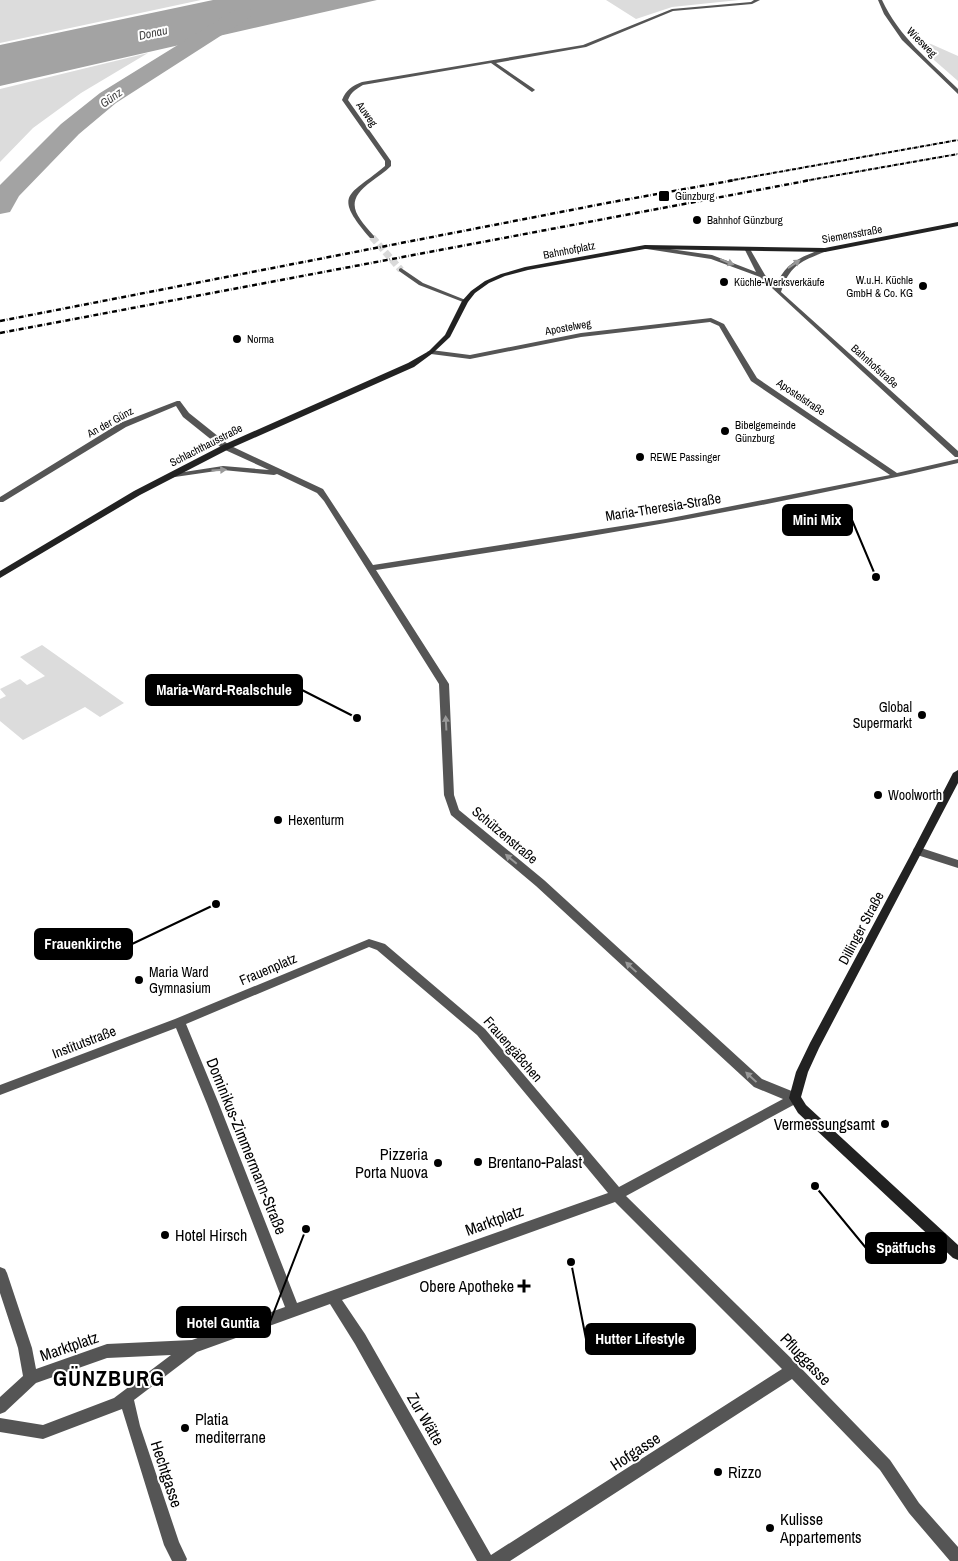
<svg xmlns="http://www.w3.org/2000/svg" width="958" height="1561" viewBox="0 0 958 1561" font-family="'Archivo Narrow',sans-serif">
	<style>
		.green { fill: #dcdcdc }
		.water { fill: #a3a3a3 }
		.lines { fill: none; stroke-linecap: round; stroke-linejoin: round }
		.river { fill: #a3a3a3; fill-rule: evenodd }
		.street-tunnel { stroke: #d9d9d9; stroke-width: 7; stroke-dasharray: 7 3; stroke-linecap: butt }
		.street { fill: #555; fill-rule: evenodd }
		.secondary { fill: #222; fill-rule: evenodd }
		.rail-far1 { stroke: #000; stroke-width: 2; stroke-dasharray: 4 1 0.5 1; stroke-linecap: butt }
		.rail { stroke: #000; stroke-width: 2.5; stroke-dasharray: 5 2 0.5 2; stroke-linecap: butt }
		.oneway { fill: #999 }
		.poi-dot { fill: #000; stroke: #fff; stroke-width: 2 }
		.labels { text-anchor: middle; stroke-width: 4; stroke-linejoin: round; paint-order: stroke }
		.far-street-label { font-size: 11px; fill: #000; stroke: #fff }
		.far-poi-label { font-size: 11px; fill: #000; stroke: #fff; text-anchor: start }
		.far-water-label { font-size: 12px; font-style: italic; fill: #444; stroke: #fff }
		.street-label { font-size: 14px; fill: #000; stroke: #fff }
		.poi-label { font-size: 14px; fill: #000; stroke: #fff; text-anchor: start }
		.near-poi-label { font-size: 16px; fill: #000; stroke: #fff; text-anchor: start }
		.near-street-label { font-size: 16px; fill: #000; stroke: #fff }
		.near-district-label { font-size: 22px; font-weight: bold; letter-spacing: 1px; fill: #000; stroke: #fff }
		.leader { fill: none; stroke: #000; stroke-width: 2 }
		.callout-dot { fill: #000; stroke: #fff; stroke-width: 2 }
		.callout { fill: #000; stroke: #000; stroke-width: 2 }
		.callout-label { font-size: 15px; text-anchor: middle; font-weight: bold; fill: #fff }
	</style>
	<rect width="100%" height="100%" fill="#fff"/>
	<!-- green -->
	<path class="green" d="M 0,0 L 201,0 L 0,43 Z
		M 606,0 L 739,0 L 672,7 L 636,19 Z
		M 916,42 L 931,44 L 958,56 L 958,81 L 926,53 Z
		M 148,53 L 81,93 L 33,128 L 0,162 L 0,89 Z
		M 42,645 L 124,703 L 100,717 L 85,707 L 23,740 L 0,721 L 0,699 L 6,696 L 0,689 L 20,679 L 27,685 L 45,676 L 20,657 Z"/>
	<!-- water -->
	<path class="water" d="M 213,0 L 377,0 L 0,86 L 0,45 Z"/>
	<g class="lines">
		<!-- river -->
		<path class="river" d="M 243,7 L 250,9 L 253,13 L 250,17 L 116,103 L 79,134 L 19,196 L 10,212 L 0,214 L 0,185 L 61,124 L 100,93 L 236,9 Z"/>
		<!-- street-tunnel -->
		<path class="street-tunnel" d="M 372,237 L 401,270"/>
		<!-- street -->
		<path class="street" d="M 754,0 L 760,0 L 752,4 L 673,11 L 586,47 L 496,63 L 534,89 L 535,90 L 532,92 L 491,63 L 363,85 C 356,89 351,92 348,100 L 391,161 L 391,166 C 385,172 378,176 372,181 C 343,202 355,214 374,236 L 374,238 L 370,238 C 331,193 350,196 385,166 L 385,161 L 342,100 C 346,90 352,86 362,82 L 583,45 L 672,9 L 751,2 Z
			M 878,0 L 882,0 C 899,37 930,61 958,89 L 958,94 L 902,40 L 884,14 Z
			M 649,246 L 712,255 L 756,272 L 745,250 L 750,249 L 765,275 L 776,287 C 782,268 794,260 812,253 C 817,251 822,248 827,249 L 827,251 C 802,261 790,264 781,292 L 958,451 L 958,457 L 955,457 L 760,277 L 711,259 L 647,249 L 647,247 Z
			M 401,268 L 423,283 L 468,301 L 463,302 L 419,285 L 399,271 L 399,269 Z
			M 711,318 L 724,324 L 757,378 L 897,473 L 958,459 L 958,463 C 766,508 571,541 376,570 L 449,684 L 454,795 L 459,810 L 544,880 L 762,1079 L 799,1094 L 801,1098 L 799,1102 L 626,1196 L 798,1365 L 890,1460 L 919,1503 L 958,1547 L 958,1561 L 950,1561 L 909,1513 L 880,1470 L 792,1379 L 510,1561 L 477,1561 L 355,1344 L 330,1304 L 197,1352 L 134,1400 L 140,1426 L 179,1542 L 187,1559 L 186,1561 L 172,1561 L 164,1545 L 122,1409 L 43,1439 L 0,1432 L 0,1418 L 43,1425 L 114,1398 L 171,1355 L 107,1358 L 36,1383 L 5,1412 L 0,1414 L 0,1397 L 23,1376 L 18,1348 L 0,1293 L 0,1267 L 5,1269 L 7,1273 L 32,1348 L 36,1369 L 107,1344 L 192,1340 L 285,1307 L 207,1104 L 176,1028 L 0,1095 L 0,1085 L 175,1019 L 369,939 L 385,944 L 485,1029 L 619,1187 L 783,1099 L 754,1087 L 536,886 L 451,815 L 444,795 L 439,684 L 324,501 L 317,493 L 277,474 L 274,475 L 223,470 L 168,478 L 167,476 L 171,474 L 223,466 L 269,470 L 223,449 L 183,417 L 176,406 L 126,427 L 3,502 L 0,502 L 0,497 L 120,423 L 177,401 L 180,401 L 189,413 L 229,445 L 323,489 L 373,565 L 666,519 L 890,475 L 751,381 L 719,326 L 710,322 L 581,337 L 470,359 L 431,354 L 427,352 L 431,350 L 470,355 L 581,333 ZM 369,947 L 377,950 L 477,1035 L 608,1193 L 297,1303 L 219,1104 L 186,1024 ZM 615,1202 L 782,1369 L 491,1555 L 365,1334 L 342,1300 Z
			M 918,847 L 958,860 L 958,868 L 914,854 L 913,851 L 914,848 Z"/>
		<!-- secondary -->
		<path class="secondary" d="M 958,222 L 958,226 L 825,252 L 645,249 L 528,270 L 505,276 L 489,283 L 475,293 L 468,302 L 450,337 L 433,353 L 414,367 L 229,449 L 140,495 L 0,578 L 0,571 L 134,491 L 223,445 L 408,363 L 429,351 L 445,335 L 462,301 L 471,291 L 485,281 L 501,274 L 525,267 L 645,245 L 825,248 Z
			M 958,770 L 958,783 L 819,1048 L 808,1072 L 801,1097 L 806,1105 L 958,1245 L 958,1260 L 953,1258 L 798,1113 L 789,1098 L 796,1072 L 810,1043 L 909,858 L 953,773 Z"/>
		<!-- rail-far1 -->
		<path class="rail-far1" d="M 728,181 L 958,140
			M 804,181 L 958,154"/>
		<!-- rail -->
		<path class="rail" d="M 0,321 L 607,203 L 735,180
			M 0,333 L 811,180"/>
	</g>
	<!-- one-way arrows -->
	<defs><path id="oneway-solid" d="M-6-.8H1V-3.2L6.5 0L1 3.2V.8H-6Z" transform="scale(1.25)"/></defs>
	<g class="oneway">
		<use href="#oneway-solid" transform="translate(727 262) rotate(22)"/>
		<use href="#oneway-solid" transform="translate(794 264) rotate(-34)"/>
		<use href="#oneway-solid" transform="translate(219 470) rotate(-4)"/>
		<use href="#oneway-solid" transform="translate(446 723) rotate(-93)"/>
		<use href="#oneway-solid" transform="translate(511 859) rotate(-140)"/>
		<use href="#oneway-solid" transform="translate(631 967) rotate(-137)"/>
		<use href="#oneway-solid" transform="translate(751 1077) rotate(-137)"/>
	</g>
	<!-- markers -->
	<g class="poi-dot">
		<rect x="658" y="190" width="12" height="12" rx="2.5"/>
		<circle cx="697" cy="220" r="5"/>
		<circle cx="724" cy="282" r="5"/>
		<circle cx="923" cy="286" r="5"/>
		<circle cx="237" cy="339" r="5"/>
		<circle cx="725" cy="431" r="5"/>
		<circle cx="640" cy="457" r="5"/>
		<circle cx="922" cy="715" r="5"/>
		<circle cx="878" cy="795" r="5"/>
		<circle cx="278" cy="820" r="5"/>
		<circle cx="139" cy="980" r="5"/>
		<circle cx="885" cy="1124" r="5"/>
		<circle cx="478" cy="1162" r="5"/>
		<circle cx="438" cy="1163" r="5"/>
		<circle cx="165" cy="1235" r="5"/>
		<path d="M521.5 1278.5h5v5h5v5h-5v5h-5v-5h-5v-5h5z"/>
		<circle cx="185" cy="1428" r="5"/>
		<circle cx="718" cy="1472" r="5"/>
		<circle cx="770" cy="1528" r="5"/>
	</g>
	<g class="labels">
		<!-- far-street labels -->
		<g class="far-street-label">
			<text transform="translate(922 42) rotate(45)" y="4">Wiesweg</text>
			<text transform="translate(367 114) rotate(55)" y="4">Auweg</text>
			<text transform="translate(852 234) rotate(-10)" y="4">Siemensstraße</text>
			<text transform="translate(569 250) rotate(-11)" y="4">Bahnhofplatz</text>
			<text transform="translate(568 327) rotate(-10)" y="4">Apostelweg</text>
			<text transform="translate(875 366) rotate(42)" y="4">Bahnhofstraße</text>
			<text transform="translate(801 397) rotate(34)" y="4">Apostelstraße</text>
			<text transform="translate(110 422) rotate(-29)" y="4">An der Günz</text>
			<text transform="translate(206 445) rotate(-27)" y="4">Schlachthausstraße</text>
		</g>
		<!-- far-poi labels -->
		<g class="far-poi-label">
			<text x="675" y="200">Günzburg</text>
			<text x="707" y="224">Bahnhof Günzburg</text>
			<text x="913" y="284" text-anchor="end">W.u.H. Küchle<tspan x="913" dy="13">GmbH &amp; Co. KG</tspan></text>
			<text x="734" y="286">Küchle-Werksverkäufe</text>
			<text x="247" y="343">Norma</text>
			<text x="735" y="429">Bibelgemeinde<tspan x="735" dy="13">Günzburg</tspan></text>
			<text x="650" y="461">REWE Passinger</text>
		</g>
		<!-- far-water labels -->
		<g class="far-water-label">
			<text transform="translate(153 33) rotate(-12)" y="4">Donau</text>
			<text transform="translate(111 98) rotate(-35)" y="4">Günz</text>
		</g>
		<!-- street labels -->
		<g class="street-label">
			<text transform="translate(663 507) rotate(-9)" y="5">Maria-Theresia-Straße</text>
			<text transform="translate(505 835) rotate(40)" y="5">Schützenstraße</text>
			<text transform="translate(861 928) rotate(-62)" y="5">Dillinger Straße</text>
			<text transform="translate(268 969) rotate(-23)" y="5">Frauenplatz</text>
			<text transform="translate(84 1042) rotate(-21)" y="5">Institutstraße</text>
			<text transform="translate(513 1049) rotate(49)" y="5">Frauengäßchen</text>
		</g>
		<!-- poi labels -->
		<g class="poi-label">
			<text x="912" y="712" text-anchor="end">Global<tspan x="912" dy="16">Supermarkt</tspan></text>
			<text x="888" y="800">Woolworth</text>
			<text x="288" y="825">Hexenturm</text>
			<text x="149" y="977">Maria Ward<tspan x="149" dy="16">Gymnasium</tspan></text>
		</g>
		<!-- near-poi labels -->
		<g class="near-poi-label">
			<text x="875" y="1130" text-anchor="end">Vermessungsamt</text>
			<text x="428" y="1160" text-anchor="end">Pizzeria<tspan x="428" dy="18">Porta Nuova</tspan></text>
			<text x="488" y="1168">Brentano-Palast</text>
			<text x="175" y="1241">Hotel Hirsch</text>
			<text x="514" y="1292" text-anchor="end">Obere Apotheke</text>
			<text x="195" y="1425">Platia<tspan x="195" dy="18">mediterrane</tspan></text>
			<text x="728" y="1478">Rizzo</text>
			<text x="780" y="1525">Kulisse<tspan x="780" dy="18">Appartements</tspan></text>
		</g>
		<!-- near-street labels -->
		<g class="near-street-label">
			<text transform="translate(247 1146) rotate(68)" y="6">Dominikus-Zimmermann-Straße</text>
			<text transform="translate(494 1220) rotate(-20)" y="6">Marktplatz</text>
			<text transform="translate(69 1346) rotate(-19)" y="6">Marktplatz</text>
			<text transform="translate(806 1359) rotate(46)" y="6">Pfluggasse</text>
			<text transform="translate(426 1419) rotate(60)" y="6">Zur Wätte</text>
			<text transform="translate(635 1451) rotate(-33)" y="6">Hofgasse</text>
			<text transform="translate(167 1474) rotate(72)" y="6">Hechtgasse</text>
		</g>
		<!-- near-district labels -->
		<g class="near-district-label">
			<text x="109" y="1386">GÜNZBURG</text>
		</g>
	</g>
	<!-- callouts -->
	<path class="leader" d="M876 577L852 520M357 718L302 690M216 904L132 944M815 1186L866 1248M306 1229L270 1322M571 1262L586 1339"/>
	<g class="callout-dot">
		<circle cx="876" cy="577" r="5"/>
		<circle cx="357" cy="718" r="5"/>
		<circle cx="216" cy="904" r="5"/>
		<circle cx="815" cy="1186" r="5"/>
		<circle cx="306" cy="1229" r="5"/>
		<circle cx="571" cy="1262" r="5"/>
	</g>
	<g class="callout">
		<rect x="783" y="505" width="69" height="30" rx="5"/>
		<rect x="146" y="675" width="156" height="30" rx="5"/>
		<rect x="35" y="929" width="97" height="30" rx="5"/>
		<rect x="866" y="1233" width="80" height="30" rx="5"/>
		<rect x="177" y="1307" width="93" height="30" rx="5"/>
		<rect x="586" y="1324" width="109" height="30" rx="5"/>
	</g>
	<g class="callout-label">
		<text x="817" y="525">Mini Mix</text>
		<text x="224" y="695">Maria-Ward-Realschule</text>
		<text x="83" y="949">Frauenkirche</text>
		<text x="906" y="1253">Spätfuchs</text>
		<text x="223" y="1328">Hotel Guntia</text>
		<text x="640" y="1344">Hutter Lifestyle</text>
	</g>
</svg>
